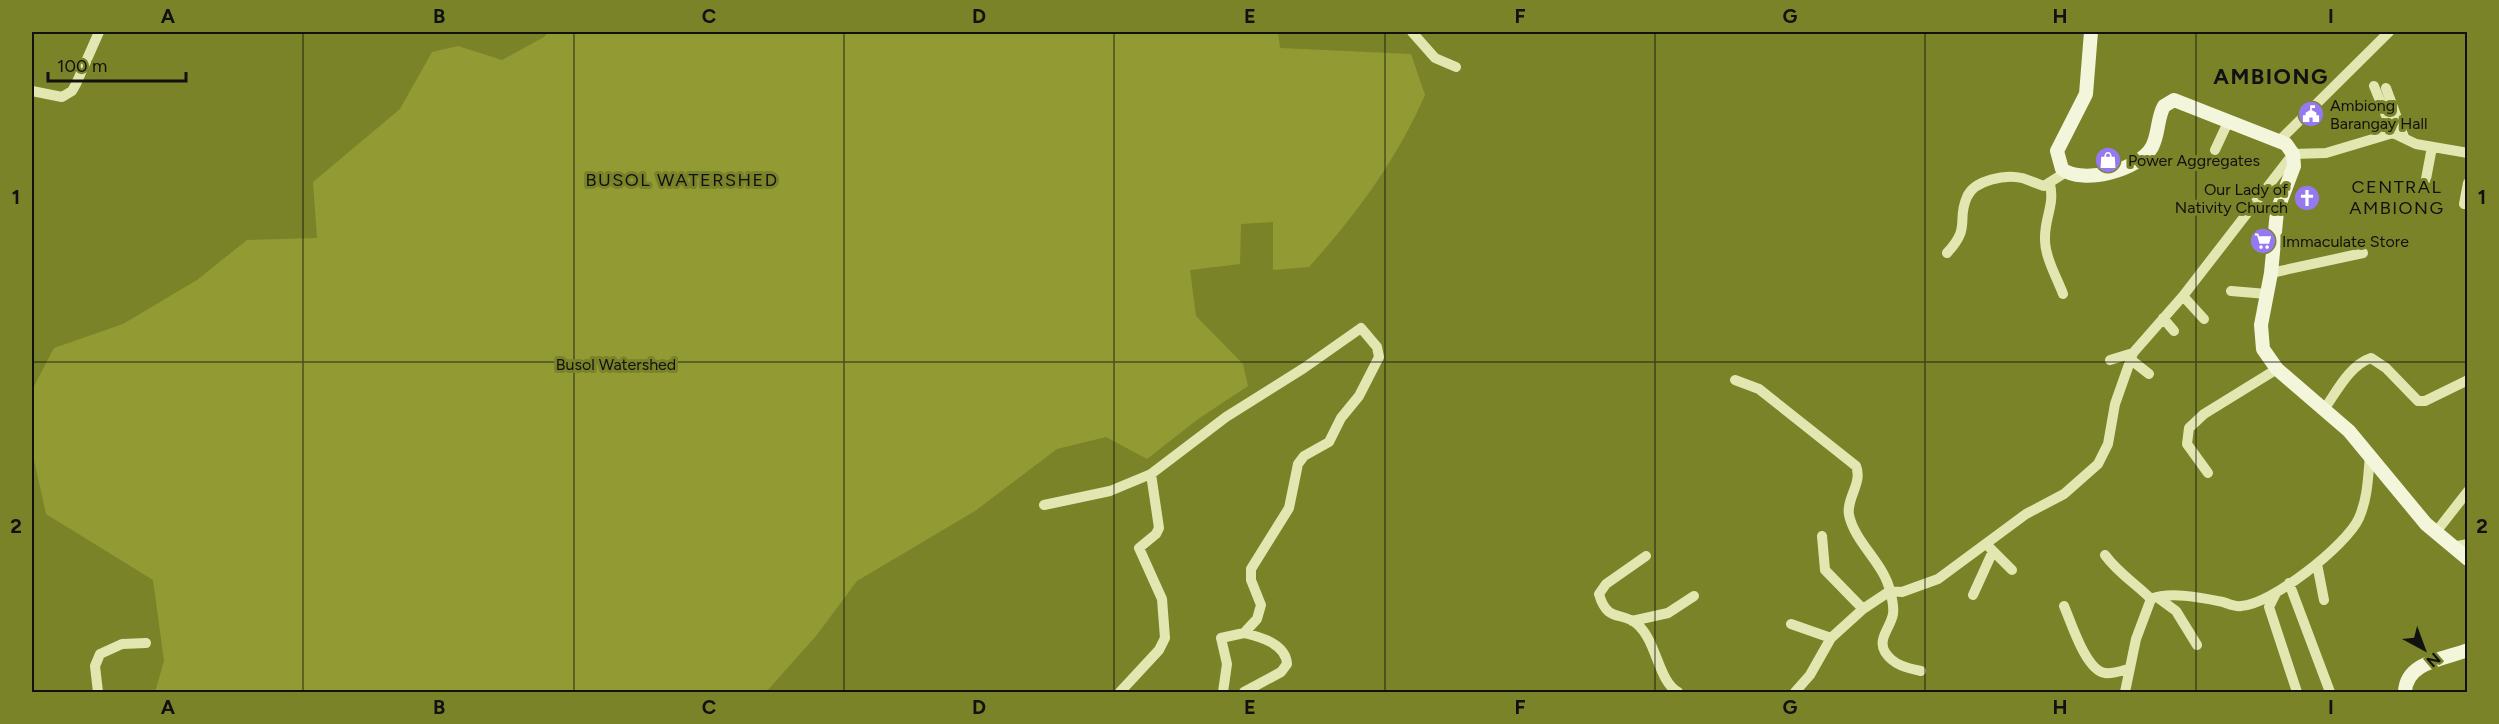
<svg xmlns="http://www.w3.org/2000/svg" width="2499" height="724" viewBox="0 0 2499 724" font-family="Figtree,sans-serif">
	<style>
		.green { fill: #929b33 }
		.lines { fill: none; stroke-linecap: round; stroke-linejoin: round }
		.minor { stroke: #e2e7b2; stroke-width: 10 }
		.secondary { stroke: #f4f6dc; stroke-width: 14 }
		.grid { fill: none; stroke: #111; stroke-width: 1.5; stroke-opacity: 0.55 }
		.labels { text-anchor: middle; stroke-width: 6; stroke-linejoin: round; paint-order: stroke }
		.poi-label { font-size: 16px; fill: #111; stroke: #7a8328; text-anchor: start }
		.park-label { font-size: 16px; fill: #111; stroke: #7a8328 }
		.neighbourhood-label { font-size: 18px; letter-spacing: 1.5px; fill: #111; stroke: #7a8328 }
		.district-label { font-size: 22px; font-weight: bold; letter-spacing: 1.5px; fill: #111; stroke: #7a8328 }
		.neatline { fill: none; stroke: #111; stroke-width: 2 }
		.grid-label { font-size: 20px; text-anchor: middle; font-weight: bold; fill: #111 }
	</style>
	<rect width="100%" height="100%" fill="#7a8328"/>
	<!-- green -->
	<path class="green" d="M 548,32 L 1278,32 L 1280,48 L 1411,54 L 1425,95 C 1397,159 1356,215 1309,267 L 1273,270 L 1273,222 L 1241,224 L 1240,264 L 1190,270 L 1196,316 L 1243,364 L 1248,386 L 1198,419 L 1147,459 L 1106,437 L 1057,449 L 975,511 L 857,581 L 816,636 L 766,692 L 155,692 L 164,661 L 153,580 L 46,514 L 32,451 L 32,390 L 54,348 L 123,324 L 197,280 L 247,240 L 317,238 L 313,182 L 400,109 L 432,52 L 458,46 L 502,60 L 544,37 Z"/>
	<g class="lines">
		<!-- minor -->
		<path class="minor" d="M 1412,32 L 1435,58 L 1456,67
			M 2374,86 L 2393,133
			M 2386,88 L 2404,137
			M 32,91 L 62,97 L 72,91 L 76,84 L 99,32
			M 2280,140 L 2389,32
			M 2215,150 L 2229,120
			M 2426,179 L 2432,147
			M 2050,184 C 2055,206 2044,218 2045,240 C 2045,257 2057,278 2063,294
			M 2464,204 L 2468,183
			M 1947,253 C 1972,226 1956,221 1967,197 C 1974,180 2006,174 2022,178 C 2029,180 2037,184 2044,186 L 2066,172
			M 2271,273 L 2363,253
			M 2231,291 L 2267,294
			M 2183,296 L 2204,319
			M 2163,318 L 2174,331
			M 2130,359 L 2149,374
			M 2110,360 L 2133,353
			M 1735,380 L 1759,389 L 1856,466 C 1863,483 1846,498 1849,515 C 1855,543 1884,563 1890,591 C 1892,598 1894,607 1893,614 C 1891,627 1877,639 1885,652 C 1893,665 1907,668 1921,671
			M 2325,408 C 2337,391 2350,365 2371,358 L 2386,368 L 2418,401 L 2425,401 L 2468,380
			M 2208,473 L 2187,444 L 2189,428 L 2204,414 L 2277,369
			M 1044,505 L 1110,491 L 1151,474
			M 2436,532 L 2468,491
			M 1822,536 L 1825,570 L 1863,609
			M 2452,547 L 2468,544
			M 1990,548 L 2012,570
			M 2105,555 C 2118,573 2135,583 2151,599
			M 1646,556 L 1606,584 L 1599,594 C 1607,623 1622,611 1637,624 C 1657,641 1658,681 1678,692
			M 2317,564 L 2324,600
			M 2289,583 L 2330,692
			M 2276,593 L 2269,607 L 2297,692
			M 1973,595 L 1993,551
			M 2157,597 L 2176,611 L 2197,645
			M 2064,606 C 2071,622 2086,671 2105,673 C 2112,674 2121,671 2128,669
			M 1632,621 L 1668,613 L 1694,596
			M 1791,624 L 1831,638
			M 98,692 L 95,666 L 100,654 L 122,644 L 146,643
			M 1120,692 L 1159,650 L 1165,638 L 1162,599 L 1139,548 L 1156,534 L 1159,528 L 1151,474 L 1226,417 L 1304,368 L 1361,328 L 1377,347 L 1379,357 L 1359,396 L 1341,418 L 1329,442 L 1304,456 L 1298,464 L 1289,508 L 1251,569 L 1251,580 L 1261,605 L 1257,619 L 1244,633 L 1221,638 L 1227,664 L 1223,692
			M 1244,692 L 1281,672 L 1287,664 C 1286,644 1261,637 1244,633
			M 1795,692 L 1810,675 L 1831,638 L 1863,609 L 1890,591 L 1902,592 L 1938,579 L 2026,514 L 2064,494 L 2098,464 L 2108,444 L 2115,404 L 2133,353 L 2183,296 L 2293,154 L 2326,153 L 2393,133 L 2416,144 L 2468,153
			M 2125,692 L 2136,639 L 2151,599 C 2170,591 2203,598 2223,602 C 2229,604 2235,607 2241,606 C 2271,605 2347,545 2359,518 C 2368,497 2368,477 2370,455"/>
		<!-- secondary -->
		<path class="secondary" d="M 2091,32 L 2086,94 L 2057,151 L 2062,169 C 2083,185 2139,170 2152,147 C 2159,134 2157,118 2164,106 L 2174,100 L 2286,144 L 2293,154 L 2294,166 L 2277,211 L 2271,273 L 2261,325 L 2263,349 L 2277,369 L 2349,431 L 2426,524 L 2468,559
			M 2405,692 C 2406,662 2444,659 2468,650"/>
	</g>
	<!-- grid -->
	<path class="grid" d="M 303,32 L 303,692M 574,32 L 574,692M 844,32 L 844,692M 1114,32 L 1114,692M 1385,32 L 1385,692M 1655,32 L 1655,692M 1925,32 L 1925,692M 2196,32 L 2196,692M 32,362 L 2468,362"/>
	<!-- icons -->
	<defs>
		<g id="civic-disc" transform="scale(1.35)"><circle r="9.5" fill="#9679ee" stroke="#7a8328"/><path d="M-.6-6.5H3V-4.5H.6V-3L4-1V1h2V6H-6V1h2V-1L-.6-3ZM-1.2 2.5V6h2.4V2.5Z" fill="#fff"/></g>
		<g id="shop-disc" transform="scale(1.35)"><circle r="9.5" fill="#9679ee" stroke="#7a8328"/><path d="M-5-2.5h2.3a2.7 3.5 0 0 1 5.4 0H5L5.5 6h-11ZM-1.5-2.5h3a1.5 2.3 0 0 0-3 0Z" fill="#fff"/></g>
		<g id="church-disc" transform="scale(1.35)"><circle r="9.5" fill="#9679ee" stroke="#7a8328"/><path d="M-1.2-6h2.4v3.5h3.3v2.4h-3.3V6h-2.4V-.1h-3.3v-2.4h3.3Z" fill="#fff"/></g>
		<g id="supermarket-disc" transform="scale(1.35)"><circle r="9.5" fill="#9679ee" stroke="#7a8328"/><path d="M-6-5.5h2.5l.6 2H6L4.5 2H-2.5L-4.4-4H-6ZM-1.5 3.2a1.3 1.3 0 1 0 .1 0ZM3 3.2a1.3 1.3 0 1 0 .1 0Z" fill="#fff"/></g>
	</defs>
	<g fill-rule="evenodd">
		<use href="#civic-disc" x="2311" y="114"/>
		<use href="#shop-disc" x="2108" y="160"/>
		<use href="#church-disc" x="2307" y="198"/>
		<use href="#supermarket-disc" x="2263" y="241"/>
	</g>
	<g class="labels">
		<!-- poi labels -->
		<g class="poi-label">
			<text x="2330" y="111">Ambiong<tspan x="2330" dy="18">Barangay Hall</tspan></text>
			<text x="2128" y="166">Power Aggregates</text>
			<text x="2288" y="195" text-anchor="end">Our Lady of<tspan x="2288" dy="18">Nativity Church</tspan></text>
			<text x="2282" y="247">Immaculate Store</text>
		</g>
		<!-- park labels -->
		<g class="park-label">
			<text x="616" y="370">Busol Watershed</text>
		</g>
		<!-- neighbourhood labels -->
		<g class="neighbourhood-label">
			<text x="682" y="186">BUSOL WATERSHED</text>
			<text x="2397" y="193">CENTRAL<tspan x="2397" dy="21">AMBIONG</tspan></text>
		</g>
		<!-- district labels -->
		<g class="district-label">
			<text x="2271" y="84">AMBIONG</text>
		</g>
	</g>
	<!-- border -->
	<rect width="2499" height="724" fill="none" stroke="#7a8328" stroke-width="66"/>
	<!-- north arrow -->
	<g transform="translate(2424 649) rotate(139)" stroke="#7a8328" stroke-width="4.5" paint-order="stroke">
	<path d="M0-4.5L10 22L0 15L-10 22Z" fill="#111111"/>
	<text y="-9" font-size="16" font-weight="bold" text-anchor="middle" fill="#111111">N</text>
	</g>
	<!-- scale -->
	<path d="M48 72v9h138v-9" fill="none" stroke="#111111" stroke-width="3"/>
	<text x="57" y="72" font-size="18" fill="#111111" stroke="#7a8328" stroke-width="4.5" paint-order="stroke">100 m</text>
	<rect x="33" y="33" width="2433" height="658" class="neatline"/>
	<g class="grid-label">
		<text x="168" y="23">A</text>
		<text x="439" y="23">B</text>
		<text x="709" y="23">C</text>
		<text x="979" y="23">D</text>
		<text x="1250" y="23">E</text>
		<text x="1520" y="23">F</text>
		<text x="1790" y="23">G</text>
		<text x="2060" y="23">H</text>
		<text x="2331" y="23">I</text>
		<text x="16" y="204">1</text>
		<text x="2482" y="204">1</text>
		<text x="16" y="533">2</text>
		<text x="2482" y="533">2</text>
		<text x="168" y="714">A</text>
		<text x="439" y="714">B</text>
		<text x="709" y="714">C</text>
		<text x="979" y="714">D</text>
		<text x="1250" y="714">E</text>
		<text x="1520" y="714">F</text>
		<text x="1790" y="714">G</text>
		<text x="2060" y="714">H</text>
		<text x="2331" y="714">I</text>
	</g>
</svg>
